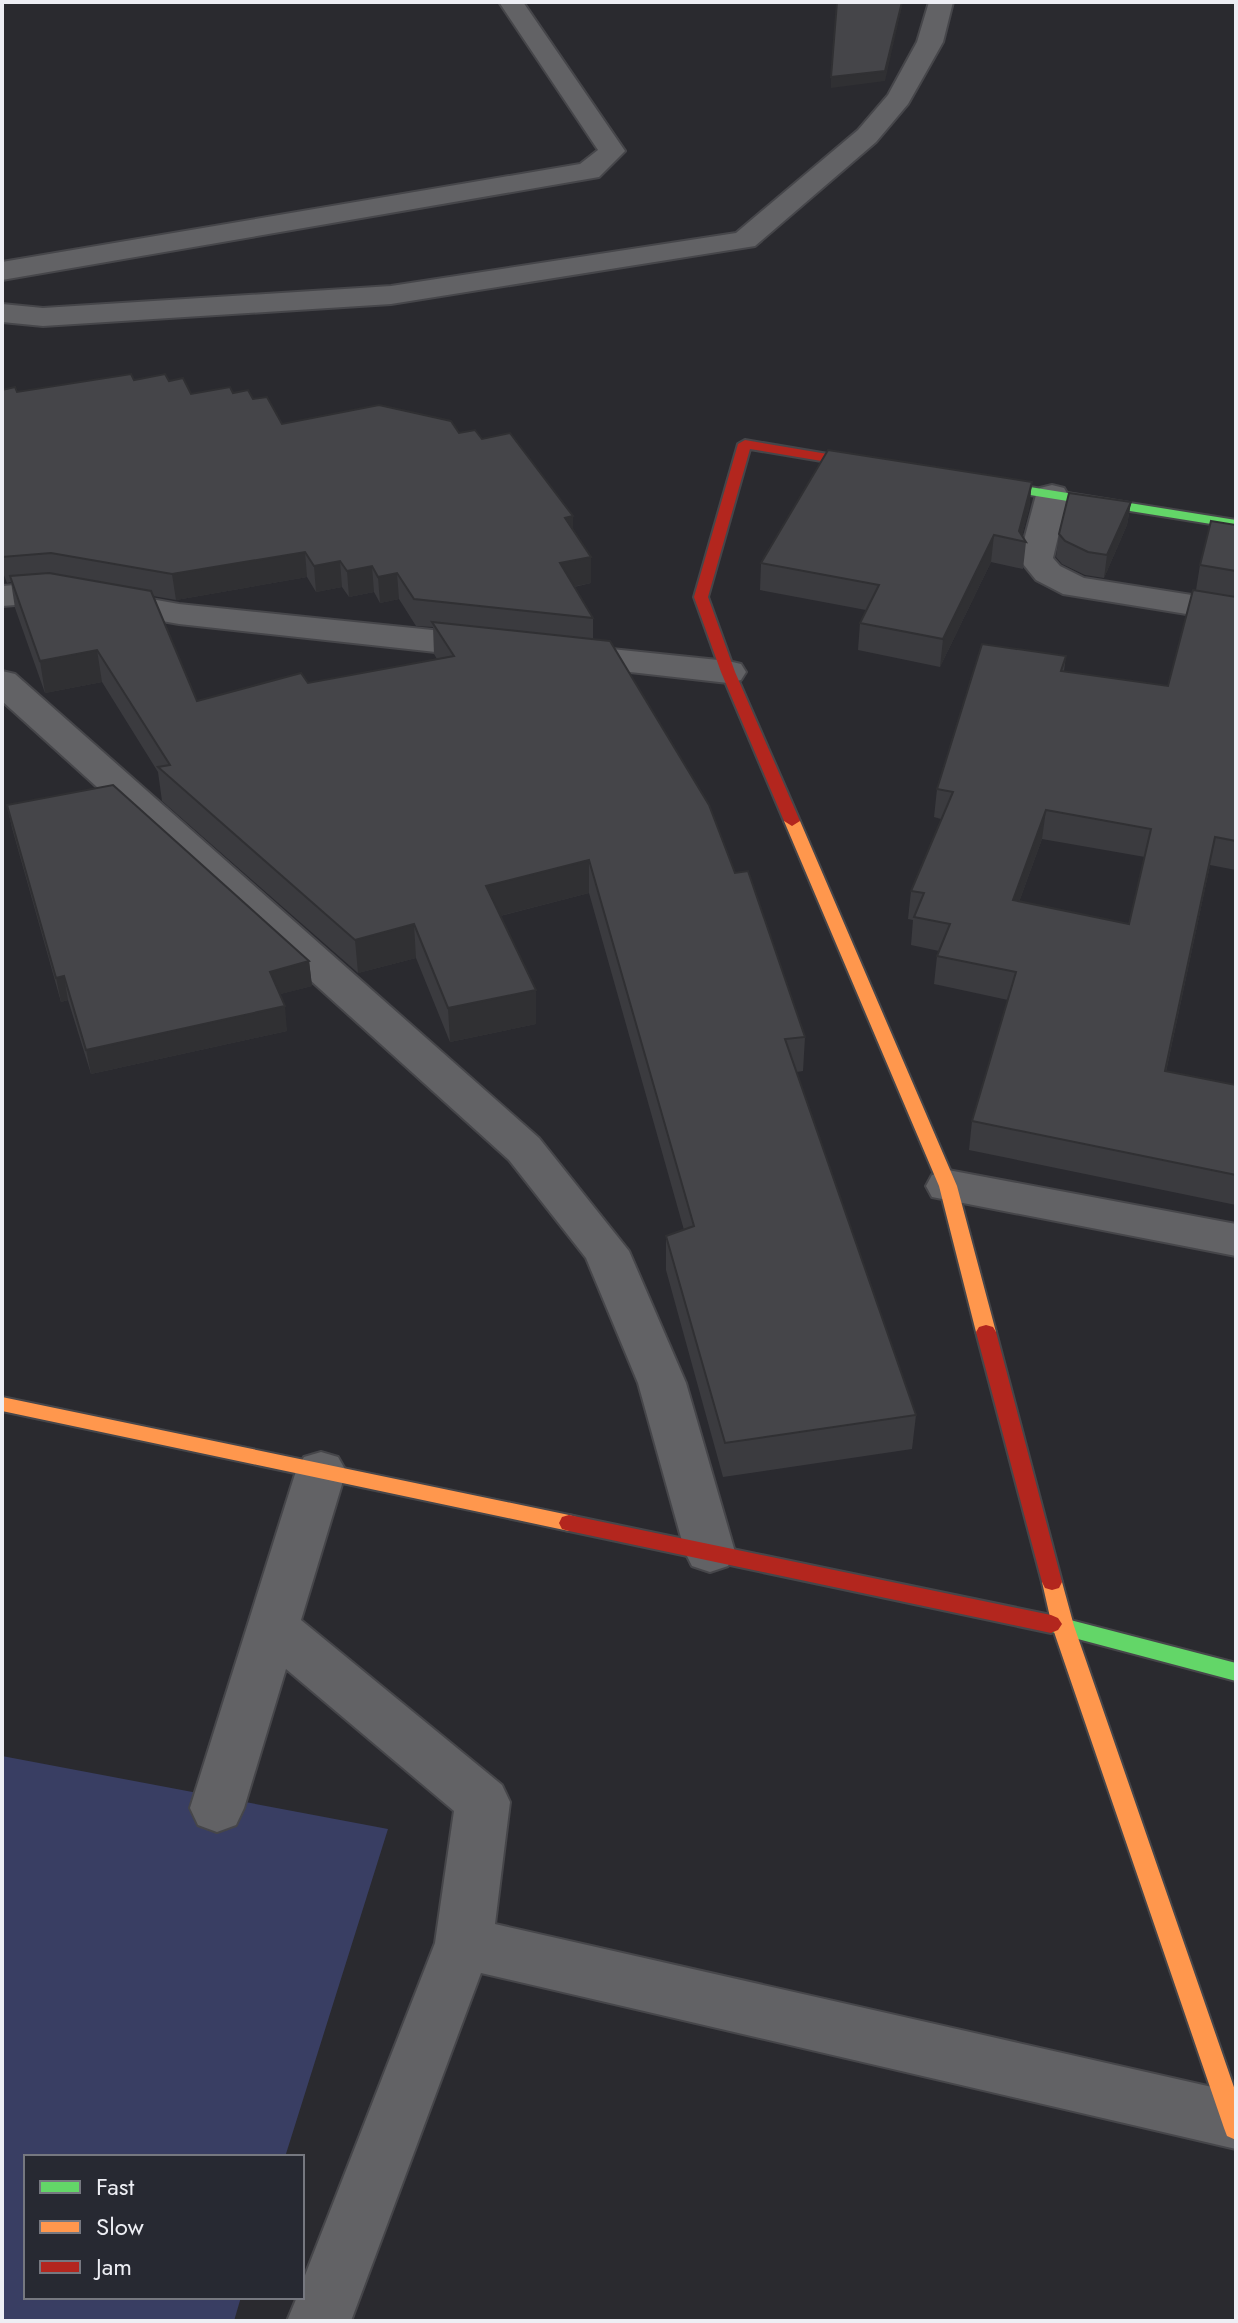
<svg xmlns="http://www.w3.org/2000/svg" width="1238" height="2323" viewBox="0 0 1238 2323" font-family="Jost,sans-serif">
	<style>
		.green { fill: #393e63 }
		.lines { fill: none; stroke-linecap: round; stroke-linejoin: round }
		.street-casing { stroke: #46464a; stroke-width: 4 }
		.fast-casing { stroke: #46464a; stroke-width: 4 }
		.slow-casing { stroke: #46464a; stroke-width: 4 }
		.jam-casing { stroke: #46464a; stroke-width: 4 }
		.street { fill: #626265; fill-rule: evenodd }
		.fast { fill: #63d668; fill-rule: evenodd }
		.slow { fill: #ff974d; fill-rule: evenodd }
		.jam { fill: #b3261e; fill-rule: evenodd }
		.wall { fill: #3b3b3f; fill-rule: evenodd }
		.shaded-wall { fill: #303033 }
		.building { fill: #454549; stroke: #303033; stroke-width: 2; fill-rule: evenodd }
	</style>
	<rect width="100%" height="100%" fill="#2a2a2f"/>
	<!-- green -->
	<path class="green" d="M 2,1756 L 388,1829 L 285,2157 L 26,2157 L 26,2297 L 241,2297 L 234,2321 L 2,2321 Z"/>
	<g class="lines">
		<!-- street casing -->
		<g class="street-casing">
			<path id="street" d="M 499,2 L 523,2 L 625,151 L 599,177 L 2,280 L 2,262 L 580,164 L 598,150 Z
				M 929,2 L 953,2 L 943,42 L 908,104 L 876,142 L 755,246 L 391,304 L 43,326 L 2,322 L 2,304 L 43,308 L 391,286 L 736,233 L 858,130 L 888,95 L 917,42 Z
				M 1052,485 L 1064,488 L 1068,495 L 1053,558 L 1060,566 L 1084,578 L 1236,602 L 1236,622 L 1063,594 L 1036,580 L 1019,559 L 1036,495 L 1040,488 Z
				M 55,582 L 179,604 L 491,636 L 503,640 L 509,647 L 503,654 L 491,658 L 179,624 L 55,602 L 2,606 L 2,586 Z
				M 563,644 L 728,661 L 741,664 L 746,672 L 741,680 L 728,683 L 550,663 L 545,655 L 550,647 Z
				M 2,671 L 15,674 L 539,1138 L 629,1251 L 686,1383 L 735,1552 L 728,1566 L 710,1572 L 692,1566 L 685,1552 L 638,1383 L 586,1258 L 509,1160 L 2,701 Z
				M 948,1170 L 1236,1224 L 1236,1256 L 932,1197 L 926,1186 L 932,1175 Z
				M 321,1452 L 338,1457 L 346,1471 L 301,1620 L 502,1785 L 510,1802 L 495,1924 L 1234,2092 L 1236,2149 L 481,1973 L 351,2321 L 287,2321 L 297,2297 L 302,2297 L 302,2283 L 435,1943 L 454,1811 L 286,1669 L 244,1808 L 236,1825 L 217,1832 L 198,1825 L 190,1808 L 296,1471 L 304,1457 Z"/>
		</g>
		<!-- fast casing -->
		<g class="fast-casing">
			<path id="fast" d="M 973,478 L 1236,520 L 1236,528 L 968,485 L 966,482 Z
				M 1051,1615 L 1236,1663 L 1236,1681 L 1044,1630 L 1040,1624 L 1044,1618 Z"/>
		</g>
		<!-- slow casing -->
		<g class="slow-casing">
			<path id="slow" d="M 792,816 L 800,821 L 957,1186 L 996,1332 L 993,1337 L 979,1337 L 976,1332 L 939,1186 L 784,821 Z
				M 2,1397 L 569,1515 L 576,1517 L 579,1523 L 576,1529 L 569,1531 L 2,1411 Z
				M 1052,1574 L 1059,1576 L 1062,1582 L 1074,1626 L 1236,2093 L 1236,2140 L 1227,2136 L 1224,2128 L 1052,1626 L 1042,1582 L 1045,1576 Z"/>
		</g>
		<!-- jam casing -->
		<g class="jam-casing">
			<path id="jam" d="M 745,440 L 881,463 L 888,467 L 881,471 L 750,449 L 708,597 L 735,672 L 800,821 L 792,826 L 784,821 L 721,672 L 694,597 L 738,444 Z
				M 986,1325 L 993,1327 L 996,1332 L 1062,1582 L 1059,1588 L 1052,1590 L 1045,1588 L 1042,1582 L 976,1332 L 979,1327 Z
				M 569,1515 L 1051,1615 L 1058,1618 L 1062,1624 L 1058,1630 L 1051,1633 L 569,1531 L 562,1529 L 559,1523 L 562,1517 Z"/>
		</g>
		<!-- street -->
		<use href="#street" class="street"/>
		<!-- fast -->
		<use href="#fast" class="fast"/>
		<!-- slow -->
		<use href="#slow" class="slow"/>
		<!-- jam -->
		<use href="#jam" class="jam"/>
	</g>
	<!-- wall -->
	<path class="wall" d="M 134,380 L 169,381 L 191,394 L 233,393 L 253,399 L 282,424 L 459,433 L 482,439 L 573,516 L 573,530 L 591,583 L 574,587 L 593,618 L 593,639 L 735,873 L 805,1037 L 803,1071 L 796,1072 L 916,1415 L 912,1449 L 723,1477 L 666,1270 L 666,1236 L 684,1230 L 589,893 L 500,916 L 536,1024 L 450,1042 L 416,958 L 358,973 L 162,801 L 158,772 L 102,682 L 45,693 L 15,608 L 11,582 L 7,583 L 2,570 L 2,390 L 17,392 ZM 307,577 L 316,592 L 342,587 L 349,597 L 374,592 L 380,603 L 399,599 L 416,626 L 433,627 L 434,654 L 437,659 L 308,683 L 197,701 L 153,596 L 176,600 Z
		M 1032,482 L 1029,509 L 1022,535 L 1026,542 L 1023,569 L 991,562 L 940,667 L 858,650 L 860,623 L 866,610 L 760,590 L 761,563 Z
		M 1131,503 L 1127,525 L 1104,578 L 1085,575 L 1062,564 L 1056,557 L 1059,534 Z
		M 1236,525 L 1236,870 L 1210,865 L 1166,1072 L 1236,1085 L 1236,1205 L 969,1150 L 972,1121 L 1008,1000 L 934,984 L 937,956 L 939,951 L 911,945 L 913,920 L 908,919 L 911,891 L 941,819 L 934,817 L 937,789 L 1066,656 L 1064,671 L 1168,686 L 1196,590 L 1200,565 ZM 1042,839 L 1145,857 L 1129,924 L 1019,902 Z
		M 7,805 L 309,961 L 312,986 L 280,994 L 287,1031 L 91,1074 L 68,1000 L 61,1002 L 12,828 Z"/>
	<!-- shaded-wall -->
	<path class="shaded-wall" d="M 902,2 L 903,2 L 885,81 L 831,88 L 831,77 Z
		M 1032,482 L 1029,509 L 1021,540 L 1019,531 Z
		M 1131,502 L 1127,525 L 1104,578 L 1107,555 Z
		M 573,516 L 573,542 L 565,518 Z
		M 994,535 L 991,562 L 940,667 L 943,639 Z
		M 305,552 L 307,577 L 176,600 L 172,574 Z
		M 591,557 L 591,583 L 561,589 L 560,563 Z
		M 340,561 L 342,587 L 316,592 L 314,566 Z
		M 372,566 L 374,592 L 349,597 L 347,571 Z
		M 397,573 L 399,599 L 380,603 L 378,577 Z
		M 97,650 L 102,682 L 45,693 L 40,661 Z
		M 1046,810 L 1042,839 L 1009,929 L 1013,900 Z
		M 589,860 L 589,893 L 488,919 L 486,886 Z
		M 414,924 L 416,958 L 358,973 L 355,940 Z
		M 309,961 L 312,986 L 273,996 L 270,972 Z
		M 64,976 L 68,1000 L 61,1002 L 56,978 Z
		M 536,990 L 536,1024 L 450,1042 L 448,1008 Z
		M 285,1006 L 287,1031 L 91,1074 L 86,1050 Z"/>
	<!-- building -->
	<path class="building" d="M 837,2 L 902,2 L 885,71 L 831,77 Z
		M 131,374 L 134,380 L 165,374 L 169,381 L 183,378 L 191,394 L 230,387 L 233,393 L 248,390 L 253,399 L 267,397 L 282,424 L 379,405 L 451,421 L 459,433 L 475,430 L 482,439 L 510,433 L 573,516 L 565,518 L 591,557 L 560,563 L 593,618 L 414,599 L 397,573 L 378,577 L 372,566 L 347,571 L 340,561 L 314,566 L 305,552 L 172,574 L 51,553 L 2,557 L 2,390 L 15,387 L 17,392 Z
		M 828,450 L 1032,482 L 1019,531 L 1026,542 L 994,535 L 943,639 L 860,623 L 879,585 L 761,563 Z
		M 1069,493 L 1131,502 L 1107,555 L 1088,552 L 1065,541 L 1059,534 Z
		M 1211,521 L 1236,525 L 1236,571 L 1200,565 Z
		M 49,573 L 151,591 L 197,701 L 301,673 L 308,683 L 454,656 L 432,622 L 610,641 L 709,805 L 735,873 L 748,871 L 805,1037 L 785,1039 L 916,1415 L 725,1443 L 666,1236 L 694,1226 L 589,860 L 486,886 L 536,990 L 448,1008 L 414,924 L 355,940 L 158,767 L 170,765 L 97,650 L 40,661 L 10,576 Z
		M 1193,590 L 1236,597 L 1236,841 L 1215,837 L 1165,1071 L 1236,1085 L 1236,1175 L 972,1121 L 1016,972 L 937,956 L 950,924 L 914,917 L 924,893 L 911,891 L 953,792 L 937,789 L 982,644 L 1066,656 L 1061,671 L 1168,686 ZM 1046,810 L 1151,829 L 1129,924 L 1013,900 Z
		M 113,785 L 309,961 L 270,972 L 285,1006 L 86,1050 L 64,976 L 56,978 L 7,805 Z"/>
	<!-- border -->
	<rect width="1238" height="2323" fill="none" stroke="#edeef4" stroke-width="8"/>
	<!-- legend -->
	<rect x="24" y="2155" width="280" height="144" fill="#272932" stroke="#767880" stroke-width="2"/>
	<rect x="40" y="2181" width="40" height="12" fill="#63d668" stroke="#767880" stroke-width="2"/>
	<text x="96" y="2195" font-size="24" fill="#edeef4">Fast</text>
	<rect x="40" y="2221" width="40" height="12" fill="#ff974d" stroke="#767880" stroke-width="2"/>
	<text x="96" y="2235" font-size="24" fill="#edeef4">Slow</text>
	<rect x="40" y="2261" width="40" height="12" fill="#b3261e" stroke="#767880" stroke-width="2"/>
	<text x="96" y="2275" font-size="24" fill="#edeef4">Jam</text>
</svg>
